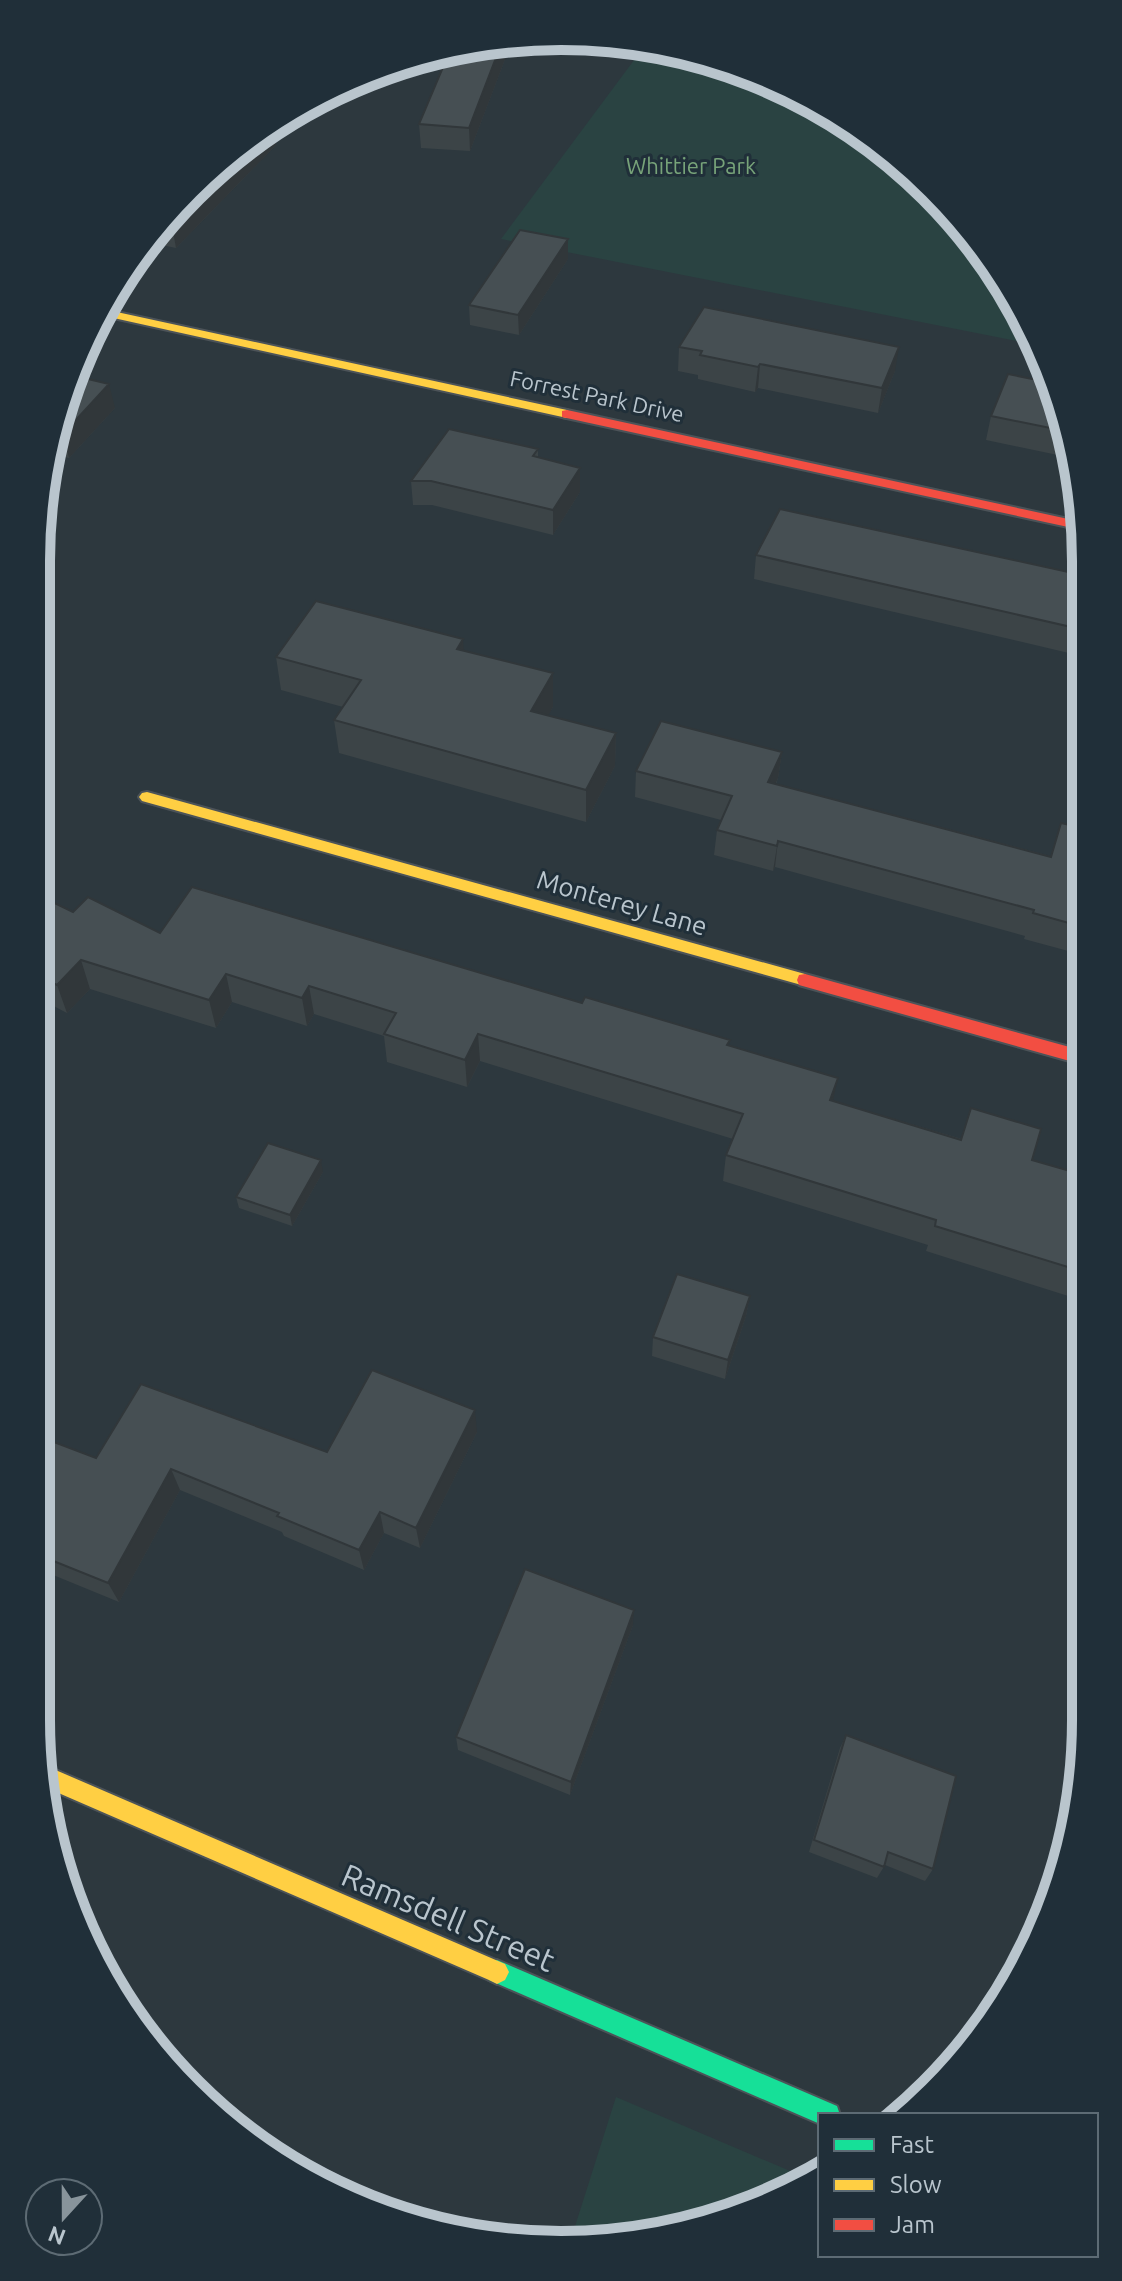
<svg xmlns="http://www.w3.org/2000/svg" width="1122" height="2281" viewBox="0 0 1122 2281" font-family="Ubuntu,sans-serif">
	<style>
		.green { fill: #2a4342 }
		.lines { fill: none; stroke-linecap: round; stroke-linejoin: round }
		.fast-casing { stroke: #4c5358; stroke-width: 4 }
		.slow-casing { stroke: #4c5358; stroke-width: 4 }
		.jam-casing { stroke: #4c5358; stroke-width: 4 }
		.fast { fill: #16e098; fill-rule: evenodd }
		.slow { fill: #ffcf43; fill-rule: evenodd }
		.jam { fill: #f24e42; fill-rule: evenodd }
		.wall { fill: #3c4447 }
		.shaded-wall { fill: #31373a }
		.building { fill: #464f53; stroke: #31373a; stroke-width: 2 }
		.labels { text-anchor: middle; stroke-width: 6; stroke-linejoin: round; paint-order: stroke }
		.far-park-label { font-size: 22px; fill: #77a379; stroke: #202f39 }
		.far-street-label { font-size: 22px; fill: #b9c5cd; stroke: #202f39 }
		.street-label { font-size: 26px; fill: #b9c5cd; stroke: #202f39 }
		.near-street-label { font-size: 32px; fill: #b9c5cd; stroke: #202f39 }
		.rim { fill: none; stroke: #b9c5cd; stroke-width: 10 }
	</style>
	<rect width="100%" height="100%" fill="#2d383e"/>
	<!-- green -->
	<path class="green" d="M 646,44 L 664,46 L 762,76 L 881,145 L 978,242 L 1037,345 L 501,239 Z
		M 616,2097 L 809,2179 L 794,2191 L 629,2241 L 571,2239 Z"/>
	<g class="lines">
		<!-- fast casing -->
		<g class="fast-casing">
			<path id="fast" d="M 497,1960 L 837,2106 L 840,2115 L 820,2115 L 820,2124 L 489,1980 L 485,1972 L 489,1964 Z"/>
		</g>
		<!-- slow casing -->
		<g class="slow-casing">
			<path id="slow" d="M 103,309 L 567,410 L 573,414 L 567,418 L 100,315 Z
				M 147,792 L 805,974 L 813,980 L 805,986 L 142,801 L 139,797 L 142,793 Z
				M 44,1765 L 505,1964 L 509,1972 L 505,1980 L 497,1984 L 489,1980 L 47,1788 Z"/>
		</g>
		<!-- jam casing -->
		<g class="jam-casing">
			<path id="jam" d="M 567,410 L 1082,522 L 1082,530 L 562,417 L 562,411 Z
				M 805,974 L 1084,1051 L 1084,1065 L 799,985 L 797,980 L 799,975 Z"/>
		</g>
		<!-- fast -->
		<use href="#fast" class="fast"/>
		<!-- slow -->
		<use href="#slow" class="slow"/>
		<!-- jam -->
		<use href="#jam" class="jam"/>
	</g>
	<!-- wall -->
	<path class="wall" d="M 512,41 L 470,151 L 421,148 L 419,124 L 459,46 Z
		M 276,145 L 176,248 L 147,242 L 190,189 Z
		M 568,259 L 519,335 L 470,325 L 469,305 Z
		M 679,347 L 895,371 L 878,413 L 758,388 L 755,392 L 698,379 L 698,375 L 678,371 Z
		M 71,375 L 115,408 L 69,458 L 48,453 Z
		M 1052,383 L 1072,458 L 986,440 L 991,416 Z
		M 538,449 L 538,457 L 580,492 L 553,535 L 432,505 L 413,505 L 411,481 Z
		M 756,555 L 1082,575 L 1082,645 L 1076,643 L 1073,654 L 754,579 Z
		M 464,650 L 553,707 L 548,715 L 616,733 L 615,766 L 586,822 L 339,753 L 334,720 L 343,707 L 281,690 L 276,657 Z
		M 782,752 L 778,778 L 776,784 L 1050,856 L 1083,828 L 1083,955 L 1024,939 L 1025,936 L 775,867 L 773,871 L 714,855 L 717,830 L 721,820 L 635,797 L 636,771 Z
		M 36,894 L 73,912 L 160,933 L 582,1003 L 729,1046 L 833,1101 L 1084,1175 L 1084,1301 L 926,1251 L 928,1245 L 723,1181 L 726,1155 L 733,1139 L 480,1061 L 467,1087 L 387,1062 L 384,1036 L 314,1014 L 307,1026 L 232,1002 L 216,1028 L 90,989 L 67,1013 L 36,997 Z
		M 323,1172 L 292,1226 L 239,1208 L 236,1197 Z
		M 750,1296 L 746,1316 L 725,1379 L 652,1356 L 653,1337 Z
		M 477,1432 L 420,1548 L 384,1533 L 364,1570 L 284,1536 L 282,1532 L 180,1490 L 119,1602 L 36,1568 L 36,1456 L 96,1458 L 327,1452 Z
		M 633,1625 L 570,1795 L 458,1750 L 456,1737 Z
		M 846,1735 L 933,1869 L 925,1881 L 885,1865 L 877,1878 L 809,1852 L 840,1748 Z"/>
	<!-- shaded-wall -->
	<path class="shaded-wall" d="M 512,41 L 470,151 L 469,128 L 502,42 Z
		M 273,123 L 276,145 L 176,248 L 172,226 Z
		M 568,239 L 568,259 L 519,335 L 518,315 Z
		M 899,347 L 895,371 L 878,413 L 882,388 Z
		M 760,364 L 758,388 L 755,392 L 758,367 Z
		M 109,384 L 115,408 L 69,458 L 63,434 Z
		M 580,468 L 580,492 L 553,535 L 553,510 Z
		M 463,639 L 465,672 L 457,649 Z
		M 36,666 L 44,690 L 36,692 Z
		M 553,673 L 553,707 L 532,744 L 531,711 Z
		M 616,733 L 615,766 L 586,822 L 586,790 Z
		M 782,752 L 778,778 L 765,808 L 768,782 Z
		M 778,841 L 775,867 L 773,871 L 777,846 Z
		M 81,960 L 90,989 L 67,1013 L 57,985 Z
		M 226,974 L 232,1002 L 216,1028 L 209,1000 Z
		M 309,986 L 314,1014 L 307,1026 L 302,998 Z
		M 478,1034 L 480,1061 L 467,1087 L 465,1060 Z
		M 838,1078 L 832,1105 L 830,1100 Z
		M 321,1160 L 323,1172 L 292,1226 L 290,1215 Z
		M 750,1296 L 746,1316 L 725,1379 L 728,1360 Z
		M 475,1410 L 477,1432 L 420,1548 L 416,1528 Z
		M 171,1469 L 180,1490 L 119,1602 L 108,1583 Z
		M 380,1512 L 384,1533 L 364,1570 L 359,1550 Z
		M 634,1610 L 633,1625 L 570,1795 L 571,1782 Z
		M 211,2087 L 221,2095 L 216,2106 L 207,2098 Z"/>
	<!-- building -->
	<path class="building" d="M 502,42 L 469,128 L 419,124 L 451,48 L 459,46 Z
		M 273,123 L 172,226 L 162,224 L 190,189 Z
		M 520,230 L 568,239 L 518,315 L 469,305 Z
		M 704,307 L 899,347 L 882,388 L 760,364 L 758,367 L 700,355 L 702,351 L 679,347 Z
		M 1008,374 L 1052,383 L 1065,431 L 991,416 Z
		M 71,375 L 109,384 L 63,434 L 54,432 Z
		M 449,429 L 538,449 L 533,456 L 580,468 L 553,510 L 431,481 L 411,481 Z
		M 780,509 L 1082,575 L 1082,624 L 1080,629 L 756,555 Z
		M 316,601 L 463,639 L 457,649 L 553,673 L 531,711 L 616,733 L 586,790 L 334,720 L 361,680 L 276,657 Z
		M 661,721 L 782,752 L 768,782 L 1051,857 L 1061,823 L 1083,828 L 1083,927 L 1033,913 L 1034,910 L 778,841 L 777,846 L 717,830 L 732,796 L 636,771 Z
		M 192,887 L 582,1003 L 585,997 L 730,1040 L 727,1045 L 838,1078 L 830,1100 L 961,1140 L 971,1108 L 1041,1129 L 1032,1160 L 1084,1175 L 1084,1272 L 935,1226 L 936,1220 L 726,1155 L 743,1114 L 478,1034 L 465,1060 L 384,1034 L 396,1013 L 309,986 L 302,998 L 226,974 L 209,1000 L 81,960 L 57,985 L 36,975 L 36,894 L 73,912 L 88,897 L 160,933 Z
		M 268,1143 L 321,1160 L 290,1215 L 236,1197 Z
		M 677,1274 L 750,1296 L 728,1360 L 653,1337 Z
		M 372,1370 L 475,1410 L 416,1528 L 380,1512 L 359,1550 L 277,1516 L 279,1513 L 171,1469 L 108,1583 L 36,1554 L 36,1456 L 46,1439 L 96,1458 L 141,1384 L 327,1452 Z
		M 525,1569 L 634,1610 L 571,1782 L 456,1737 Z
		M 846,1735 L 956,1776 L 933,1869 L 888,1852 L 884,1867 L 814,1840 Z
		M 181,2074 L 211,2087 L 207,2098 Z"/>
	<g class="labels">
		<!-- far-park labels -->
		<g class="far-park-label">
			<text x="691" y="174">Whittier Park</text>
		</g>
		<!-- far-street labels -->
		<g class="far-street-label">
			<text transform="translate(597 396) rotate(12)" y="8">Forrest Park Drive</text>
		</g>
		<!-- street labels -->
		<g class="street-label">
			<text transform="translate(622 903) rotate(16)" y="9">Monterey Lane</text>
		</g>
		<!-- near-street labels -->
		<g class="near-street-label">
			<text transform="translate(448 1918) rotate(23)" y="11">Ramsdell Street</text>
		</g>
	</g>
	<!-- crop -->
	<path d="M0 0H1122V2281H0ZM561 50H561A511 511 0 0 1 1072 561V1720A511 511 0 0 1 561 2231H561A511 511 0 0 1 50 1720V561A511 511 0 0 1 561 50Z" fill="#202f39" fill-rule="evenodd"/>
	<path class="rim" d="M561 50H561A511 511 0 0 1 1072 561V1720A511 511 0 0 1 561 2231H561A511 511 0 0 1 50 1720V561A511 511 0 0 1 561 50Z"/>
	<!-- legend -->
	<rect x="818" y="2113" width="280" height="144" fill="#202f39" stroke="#5d6b74" stroke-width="2"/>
	<rect x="834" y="2139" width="40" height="12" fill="#16e098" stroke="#5d6b74" stroke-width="2"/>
	<text x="890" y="2153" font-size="24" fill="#b9c5cd">Fast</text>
	<rect x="834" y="2179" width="40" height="12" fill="#ffcf43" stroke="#5d6b74" stroke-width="2"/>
	<text x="890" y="2193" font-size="24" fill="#b9c5cd">Slow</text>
	<rect x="834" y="2219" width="40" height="12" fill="#f24e42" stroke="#5d6b74" stroke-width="2"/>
	<text x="890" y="2233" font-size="24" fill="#b9c5cd">Jam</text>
	<!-- north arrow -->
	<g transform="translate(64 2217) rotate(201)"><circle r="38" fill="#202f39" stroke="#5d6b74" stroke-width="2"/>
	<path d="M0-6L14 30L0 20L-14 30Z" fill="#88949b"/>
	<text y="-12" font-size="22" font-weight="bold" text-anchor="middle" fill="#b9c5cd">N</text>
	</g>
</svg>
